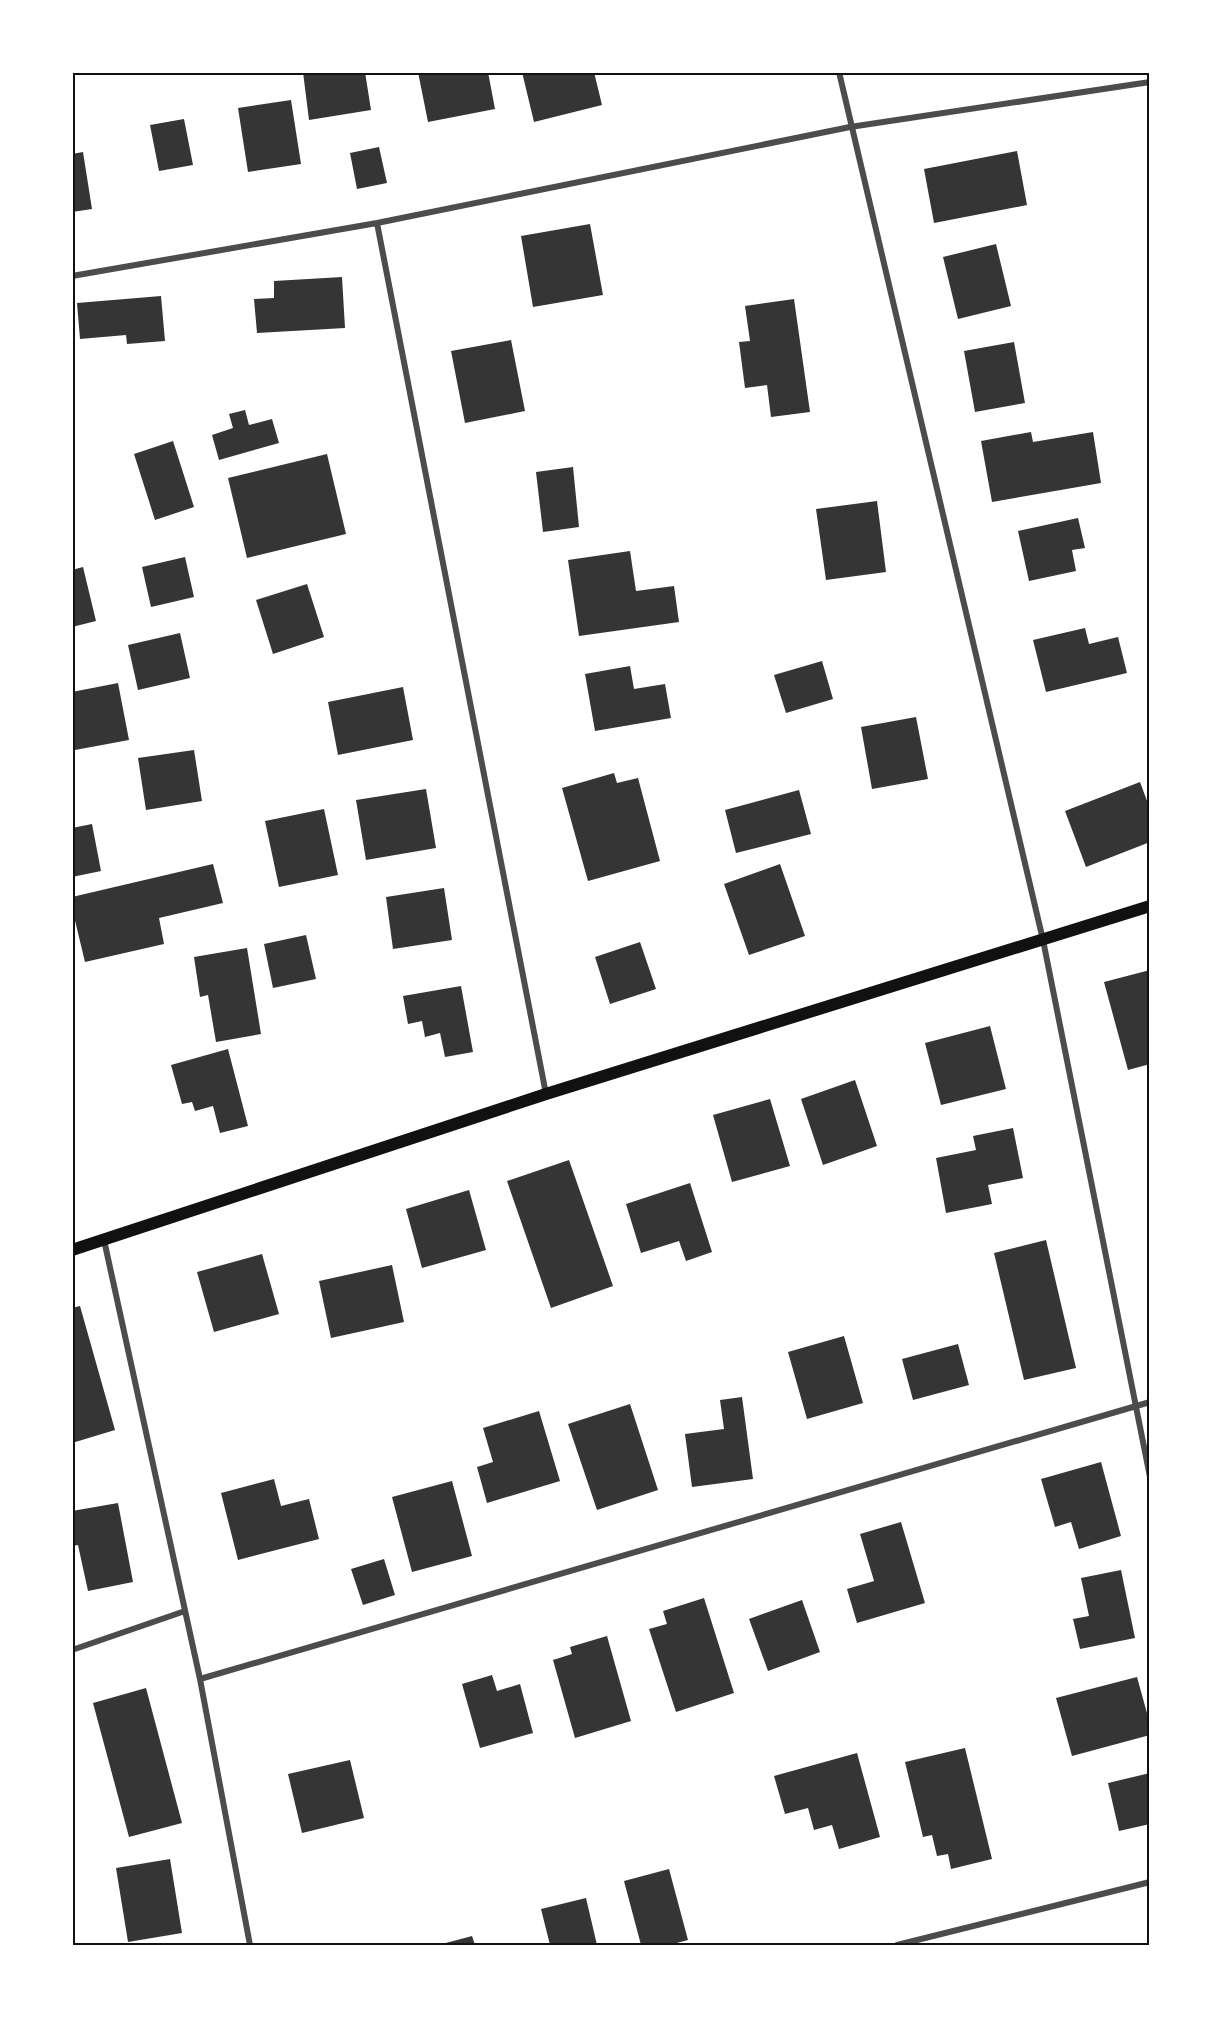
<svg xmlns="http://www.w3.org/2000/svg" width="1222" height="2017" viewBox="0 0 1222 2017" font-family="'Open Sans',sans-serif">
	<style>
		.building { fill: #353535 }
		.lines { fill: none; stroke-linecap: round; stroke-linejoin: round }
		.minor { stroke: #4c4c4c; stroke-width: 6 }
		.secondary { stroke: #111; stroke-width: 12 }
		.neatline { fill: none; stroke: #111; stroke-width: 2 }
	</style>
	<rect width="100%" height="100%" fill="#fff"/>
	<!-- building -->
	<path class="building" d="M 303,72 L 365,72 L 371,110 L 309,120 Z
		M 418,72 L 488,72 L 495,109 L 428,122 Z
		M 522,72 L 594,72 L 602,105 L 534,122 Z
		M 291,100 L 301,164 L 248,172 L 238,108 Z
		M 184,119 L 193,165 L 159,171 L 150,125 Z
		M 379,147 L 387,183 L 357,189 L 350,153 Z
		M 1017,151 L 1027,205 L 934,223 L 924,169 Z
		M 83,152 L 92,209 L 72,212 L 72,154 Z
		M 590,224 L 603,295 L 533,307 L 521,236 Z
		M 996,244 L 1011,306 L 958,319 L 943,257 Z
		M 342,277 L 345,328 L 257,333 L 254,299 L 274,298 L 274,281 Z
		M 161,296 L 165,341 L 127,344 L 126,335 L 80,339 L 77,303 Z
		M 794,299 L 810,412 L 771,417 L 767,385 L 745,388 L 739,342 L 750,341 L 745,306 Z
		M 511,340 L 525,411 L 465,423 L 451,351 Z
		M 1014,342 L 1025,403 L 975,412 L 964,351 Z
		M 245,410 L 249,425 L 272,419 L 279,443 L 219,460 L 212,435 L 233,428 L 229,414 Z
		M 1031,432 L 1033,442 L 1093,432 L 1101,483 L 992,502 L 981,441 Z
		M 173,441 L 194,507 L 155,520 L 134,454 Z
		M 327,454 L 346,534 L 247,558 L 228,478 Z
		M 573,467 L 579,527 L 543,532 L 536,472 Z
		M 877,501 L 886,572 L 826,580 L 816,509 Z
		M 1078,518 L 1085,548 L 1072,550 L 1076,571 L 1029,581 L 1018,531 Z
		M 630,551 L 636,591 L 674,586 L 679,622 L 579,636 L 568,560 Z
		M 185,557 L 194,597 L 151,607 L 142,567 Z
		M 83,567 L 96,621 L 72,627 L 72,570 Z
		M 307,584 L 324,637 L 273,654 L 256,600 Z
		M 1085,628 L 1089,644 L 1118,637 L 1127,673 L 1046,692 L 1033,640 Z
		M 180,633 L 190,678 L 138,690 L 128,645 Z
		M 822,661 L 833,699 L 786,713 L 774,675 Z
		M 630,666 L 634,689 L 665,684 L 671,718 L 595,731 L 585,674 Z
		M 118,683 L 129,740 L 75,750 L 72,737 L 72,692 Z
		M 403,687 L 413,740 L 338,755 L 328,702 Z
		M 916,717 L 928,779 L 872,789 L 861,727 Z
		M 194,750 L 202,801 L 146,810 L 138,758 Z
		M 614,773 L 617,783 L 638,778 L 660,861 L 588,881 L 562,788 Z
		M 1140,782 L 1150,809 L 1150,842 L 1086,867 L 1065,811 Z
		M 426,789 L 436,848 L 366,860 L 356,800 Z
		M 799,790 L 811,834 L 736,853 L 725,810 Z
		M 324,809 L 338,875 L 279,887 L 265,821 Z
		M 92,824 L 101,871 L 72,877 L 72,828 Z
		M 213,864 L 223,903 L 159,918 L 164,944 L 85,962 L 72,908 L 72,897 Z
		M 780,864 L 805,936 L 749,955 L 724,884 Z
		M 444,888 L 452,940 L 393,949 L 386,897 Z
		M 306,935 L 316,979 L 273,988 L 264,944 Z
		M 640,942 L 656,989 L 610,1004 L 595,957 Z
		M 247,948 L 261,1034 L 216,1042 L 208,995 L 200,997 L 194,957 Z
		M 1150,970 L 1150,1064 L 1128,1070 L 1104,982 Z
		M 461,986 L 473,1052 L 445,1057 L 440,1033 L 425,1037 L 422,1021 L 408,1024 L 403,996 Z
		M 990,1026 L 1006,1089 L 941,1105 L 925,1043 Z
		M 228,1049 L 248,1126 L 220,1133 L 213,1106 L 195,1111 L 192,1102 L 182,1104 L 171,1065 Z
		M 855,1080 L 877,1146 L 823,1165 L 801,1099 Z
		M 770,1099 L 790,1166 L 732,1182 L 713,1115 Z
		M 1013,1128 L 1023,1178 L 988,1185 L 992,1204 L 946,1213 L 936,1158 L 976,1150 L 973,1136 Z
		M 569,1160 L 613,1286 L 551,1308 L 507,1181 Z
		M 690,1183 L 712,1252 L 686,1261 L 679,1241 L 641,1253 L 626,1204 Z
		M 469,1190 L 486,1250 L 422,1268 L 406,1209 Z
		M 1046,1240 L 1076,1368 L 1024,1380 L 994,1253 Z
		M 262,1254 L 279,1314 L 214,1332 L 197,1272 Z
		M 392,1265 L 404,1322 L 331,1338 L 319,1281 Z
		M 80,1306 L 115,1430 L 72,1443 L 72,1308 Z
		M 844,1336 L 863,1403 L 807,1419 L 788,1352 Z
		M 958,1344 L 969,1385 L 913,1400 L 902,1359 Z
		M 742,1397 L 753,1479 L 692,1487 L 685,1434 L 724,1429 L 720,1400 Z
		M 630,1404 L 658,1490 L 597,1510 L 568,1424 Z
		M 539,1411 L 560,1481 L 487,1503 L 477,1467 L 493,1462 L 483,1428 Z
		M 1101,1462 L 1121,1536 L 1079,1549 L 1071,1522 L 1055,1527 L 1041,1479 Z
		M 274,1479 L 281,1506 L 309,1499 L 319,1539 L 238,1560 L 221,1493 Z
		M 452,1481 L 472,1556 L 412,1572 L 392,1497 Z
		M 118,1503 L 133,1582 L 88,1591 L 78,1545 L 72,1546 L 72,1511 Z
		M 901,1522 L 925,1603 L 857,1623 L 847,1589 L 874,1581 L 860,1534 Z
		M 384,1559 L 395,1595 L 363,1605 L 351,1569 Z
		M 1121,1570 L 1135,1638 L 1080,1649 L 1073,1619 L 1089,1616 L 1081,1578 Z
		M 704,1598 L 734,1693 L 676,1712 L 649,1629 L 667,1624 L 663,1611 Z
		M 802,1600 L 820,1652 L 768,1671 L 749,1619 Z
		M 607,1636 L 631,1721 L 575,1738 L 553,1660 L 572,1654 L 570,1647 Z
		M 492,1675 L 497,1691 L 520,1684 L 533,1733 L 480,1748 L 462,1684 Z
		M 1137,1677 L 1150,1724 L 1150,1735 L 1072,1756 L 1056,1698 Z
		M 146,1688 L 182,1823 L 129,1837 L 93,1703 Z
		M 965,1748 L 992,1859 L 951,1869 L 948,1854 L 937,1856 L 932,1835 L 923,1837 L 905,1762 Z
		M 857,1753 L 880,1837 L 839,1849 L 832,1825 L 814,1830 L 808,1808 L 785,1814 L 774,1776 Z
		M 350,1760 L 364,1818 L 302,1833 L 288,1774 Z
		M 1150,1773 L 1150,1824 L 1119,1831 L 1108,1783 Z
		M 170,1859 L 182,1933 L 128,1942 L 116,1868 Z
		M 669,1869 L 688,1940 L 669,1945 L 641,1945 L 624,1881 Z
		M 586,1898 L 597,1945 L 550,1945 L 541,1909 Z
		M 472,1936 L 475,1945 L 442,1945 L 442,1944 Z"/>
	<g class="lines">
		<!-- minor -->
		<path class="minor" d="M 839,72 L 1043,940 L 1150,1477
			M 377,223 L 546,1094
			M 72,276 L 377,223 L 850,127 L 1150,82
			M 104,1240 L 200,1679 L 250,1945
			M 72,1650 L 185,1611
			M 200,1679 L 1150,1402
			M 897,1945 L 1150,1882"/>
		<!-- secondary -->
		<path class="secondary" d="M 72,1250 L 546,1094 L 1150,906"/>
	</g>
	<!-- border -->
	<rect width="1222" height="2017" fill="none" stroke="#ffffff" stroke-width="147"/>
	<rect x="74" y="74" width="1074" height="1870" class="neatline"/>
</svg>
